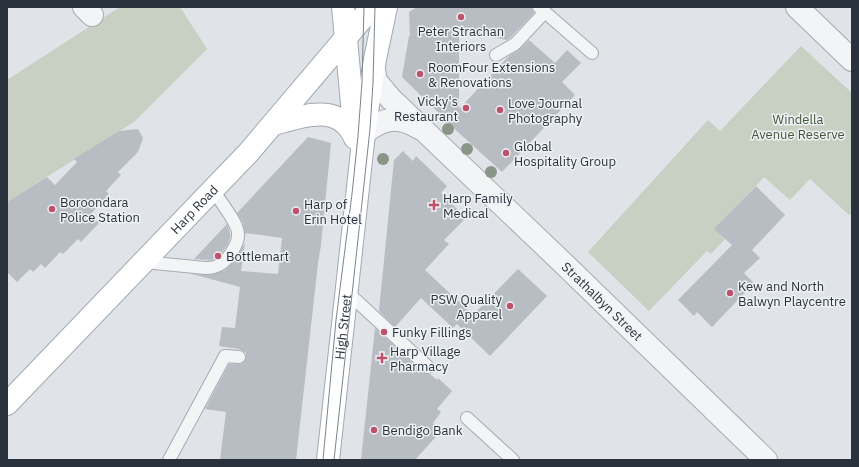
<svg xmlns="http://www.w3.org/2000/svg" width="859" height="467" viewBox="0 0 859 467" font-family="'IBM Plex Sans',sans-serif">
	<style>
		.green { fill: #c7d0c2 }
		.building { fill: #b8bdc3 }
		.lines { fill: none; stroke-linecap: round; stroke-linejoin: round }
		.service-casing { stroke: #a6abb1; stroke-width: 14 }
		.minor-casing { stroke: #a6abb1; stroke-width: 24 }
		.primary-casing { stroke: #a1a9b2; stroke-width: 24 }
		.service { stroke: #f2f4f6; stroke-width: 12 }
		.minor { stroke: #f2f4f6; stroke-width: 22 }
		.primary { stroke: #fff; stroke-width: 22 }
		.tram { stroke: #7b848f; stroke-width: 1 }
		.tree { fill: #899687 }
		.poi-dot { fill: #bf526b; stroke: #eff2f5; stroke-width: 1.5 }
		.labels { text-anchor: middle; stroke-width: 3; stroke-linejoin: round; paint-order: stroke }
		.poi-label { font-size: 13px; fill: #2a333d; stroke: #eff2f5; text-anchor: start }
		.park-label { font-size: 13px; fill: #415739; stroke: #eff2f5 }
		.street-label { font-size: 13px; fill: #2a333d; stroke: #eff2f5 }
	</style>
	<rect width="100%" height="100%" fill="#e0e3e7"/>
	<!-- green -->
	<path class="green" d="M 120,7 L 180,7 L 207,49 L 134,122 L 7,202 L 7,80 Z
		M 801,46 L 852,93 L 852,212 L 849,215 L 810,179 L 790,200 L 764,177 L 715,229 L 725,239 L 711,254 L 707,251 L 649,311 L 588,252 L 708,120 L 720,131 Z"/>
	<!-- building -->
	<path class="building" d="M 417,7 L 532,7 L 534,13 L 510,38 L 507,40 L 459,31 L 459,109 L 508,57 L 520,49 L 529,40 L 555,63 L 567,50 L 581,63 L 562,82 L 575,95 L 502,172 L 459,133 L 402,77 L 409,36 L 410,36 L 409,12 Z
		M 138,129 L 143,138 L 138,152 L 118,172 L 121,175 L 106,191 L 109,194 L 90,215 L 99,223 L 81,242 L 78,239 L 63,254 L 60,252 L 45,268 L 41,264 L 33,272 L 30,269 L 17,282 L 7,272 L 7,202 L 47,177 L 55,185 L 77,162 L 74,159 L 119,131 Z
		M 308,137 L 331,143 L 321,245 L 318,263 L 296,460 L 220,460 L 226,412 L 205,409 L 229,364 L 242,364 L 246,358 L 246,353 L 239,349 L 219,346 L 222,327 L 235,328 L 240,287 L 192,274 L 210,275 L 224,271 L 234,261 L 245,243 L 241,271 L 278,274 L 282,238 L 246,233 L 245,235 L 243,223 L 237,213 Z
		M 403,151 L 413,161 L 416,156 L 447,186 L 441,193 L 466,218 L 444,240 L 449,244 L 425,270 L 473,315 L 518,269 L 547,296 L 490,356 L 457,324 L 453,328 L 421,298 L 395,327 L 379,311 L 394,160 Z
		M 756,186 L 785,215 L 752,250 L 760,258 L 744,273 L 754,283 L 712,327 L 697,312 L 694,316 L 678,300 L 732,245 L 714,229 Z
		M 227,224 L 230,233 L 230,238 L 228,244 L 220,255 L 211,260 L 194,259 Z
		M 375,328 L 423,372 L 430,374 L 437,380 L 438,378 L 452,391 L 437,409 L 441,412 L 433,423 L 441,431 L 415,460 L 361,460 Z"/>
	<g class="lines">
		<!-- service casing -->
		<g class="service-casing">
			<path id="service" d="M 539,7 L 592,53
				M 496,55 L 515,44 L 545,12
				M 144,262 L 205,268 C 217,268 224,264 231,253 C 234,248 238,243 238,236 C 240,225 219,200 213,190
				M 347,292 L 428,367
				M 467,418 L 513,460
				M 169,460 L 225,356 L 239,357"/>
		</g>
		<!-- minor casing -->
		<g class="minor-casing">
			<g id="minor">
				<path d="M 84,7 L 92,15"/>
				<path d="M 797,7 L 852,60"/>
				<path id="s1" d="M 374,69 L 376,81 L 391,99 L 563,263 L 766,460"/>
				<path d="M 364,133 C 383,118 398,115 419,128"/>
			</g>
		</g>
		<!-- primary casing -->
		<g class="primary-casing">
			<g id="primary">
				<path d="M 343,7 L 355,136"/>
				<path d="M 274,124 C 302,116 340,102 355,138"/>
				<path id="s2" d="M 7,404 L 249,152 L 372,7"/>
				<path id="s3" d="M 328,460 L 364,133 L 375,59 L 386,7"/>
			</g>
		</g>
		<!-- service -->
		<use href="#service" class="service"/>
		<!-- minor -->
		<use href="#minor" class="minor"/>
		<!-- primary -->
		<use href="#primary" class="primary"/>
		<!-- tram -->
		<path class="tram" d="M 323,460 L 336,320 L 352,194 L 358,136 L 362,82 L 364,7
			M 334,460 L 370,129 L 373,83 L 375,7"/>
	</g>
	<!-- trees -->
	<g class="tree">
		<circle cx="448" cy="129" r="6"/>
		<circle cx="467" cy="149" r="6"/>
		<circle cx="383" cy="159" r="6"/>
		<circle cx="491" cy="172" r="6"/>
	</g>
	<!-- markers -->
	<g class="poi-dot">
		<circle cx="461" cy="17" r="4"/>
		<circle cx="420" cy="74" r="4"/>
		<circle cx="466" cy="108" r="4"/>
		<circle cx="500" cy="110" r="4"/>
		<circle cx="506" cy="153" r="4"/>
		<path d="M432 199h4v4h4v4h-4v4h-4v-4h-4v-4h4z"/>
		<circle cx="52" cy="209" r="4"/>
		<circle cx="296" cy="211" r="4"/>
		<circle cx="218" cy="256" r="4"/>
		<circle cx="730" cy="293" r="4"/>
		<circle cx="510" cy="306" r="4"/>
		<circle cx="384" cy="332" r="4"/>
		<path d="M380 352h4v4h4v4h-4v4h-4v-4h-4v-4h4z"/>
		<circle cx="374" cy="430" r="4"/>
	</g>
	<g class="labels">
		<!-- poi labels -->
		<g class="poi-label">
			<text x="461" y="36" text-anchor="middle">Peter Strachan<tspan x="461" dy="15">Interiors</tspan></text>
			<text x="428" y="72">RoomFour Extensions<tspan x="428" dy="15">&amp; Renovations</tspan></text>
			<text x="458" y="106" text-anchor="end">Vicky's<tspan x="458" dy="15">Restaurant</tspan></text>
			<text x="508" y="108">Love Journal<tspan x="508" dy="15">Photography</tspan></text>
			<text x="514" y="151">Global<tspan x="514" dy="15">Hospitality Group</tspan></text>
			<text x="443" y="203">Harp Family<tspan x="443" dy="15">Medical</tspan></text>
			<text x="60" y="207">Boroondara<tspan x="60" dy="15">Police Station</tspan></text>
			<text x="304" y="209">Harp of<tspan x="304" dy="15">Erin Hotel</tspan></text>
			<text x="226" y="261">Bottlemart</text>
			<text x="738" y="291">Kew and North<tspan x="738" dy="15">Balwyn Playcentre</tspan></text>
			<text x="502" y="304" text-anchor="end">PSW Quality<tspan x="502" dy="15">Apparel</tspan></text>
			<text x="392" y="337">Funky Fillings</text>
			<text x="390" y="356">Harp Village<tspan x="390" dy="15">Pharmacy</tspan></text>
			<text x="382" y="435">Bendigo Bank</text>
		</g>
		<!-- park labels -->
		<g class="park-label">
			<text x="798" y="124">Windella<tspan x="798" dy="15">Avenue Reserve</tspan></text>
		</g>
		<!-- street labels -->
		<g class="street-label">
			<text dy="5" stroke="none"><textPath href="#s2" startOffset="270">Harp Road</textPath></text>
			<text dy="5" stroke="none"><textPath href="#s1" startOffset="328">Strathalbyn Street</textPath></text>
			<text dy="5" stroke="none"><textPath href="#s3" startOffset="134">High Street</textPath></text>
		</g>
	</g>
	<!-- border -->
	<rect width="859" height="467" fill="none" stroke="#2a333d" stroke-width="16"/>
</svg>
